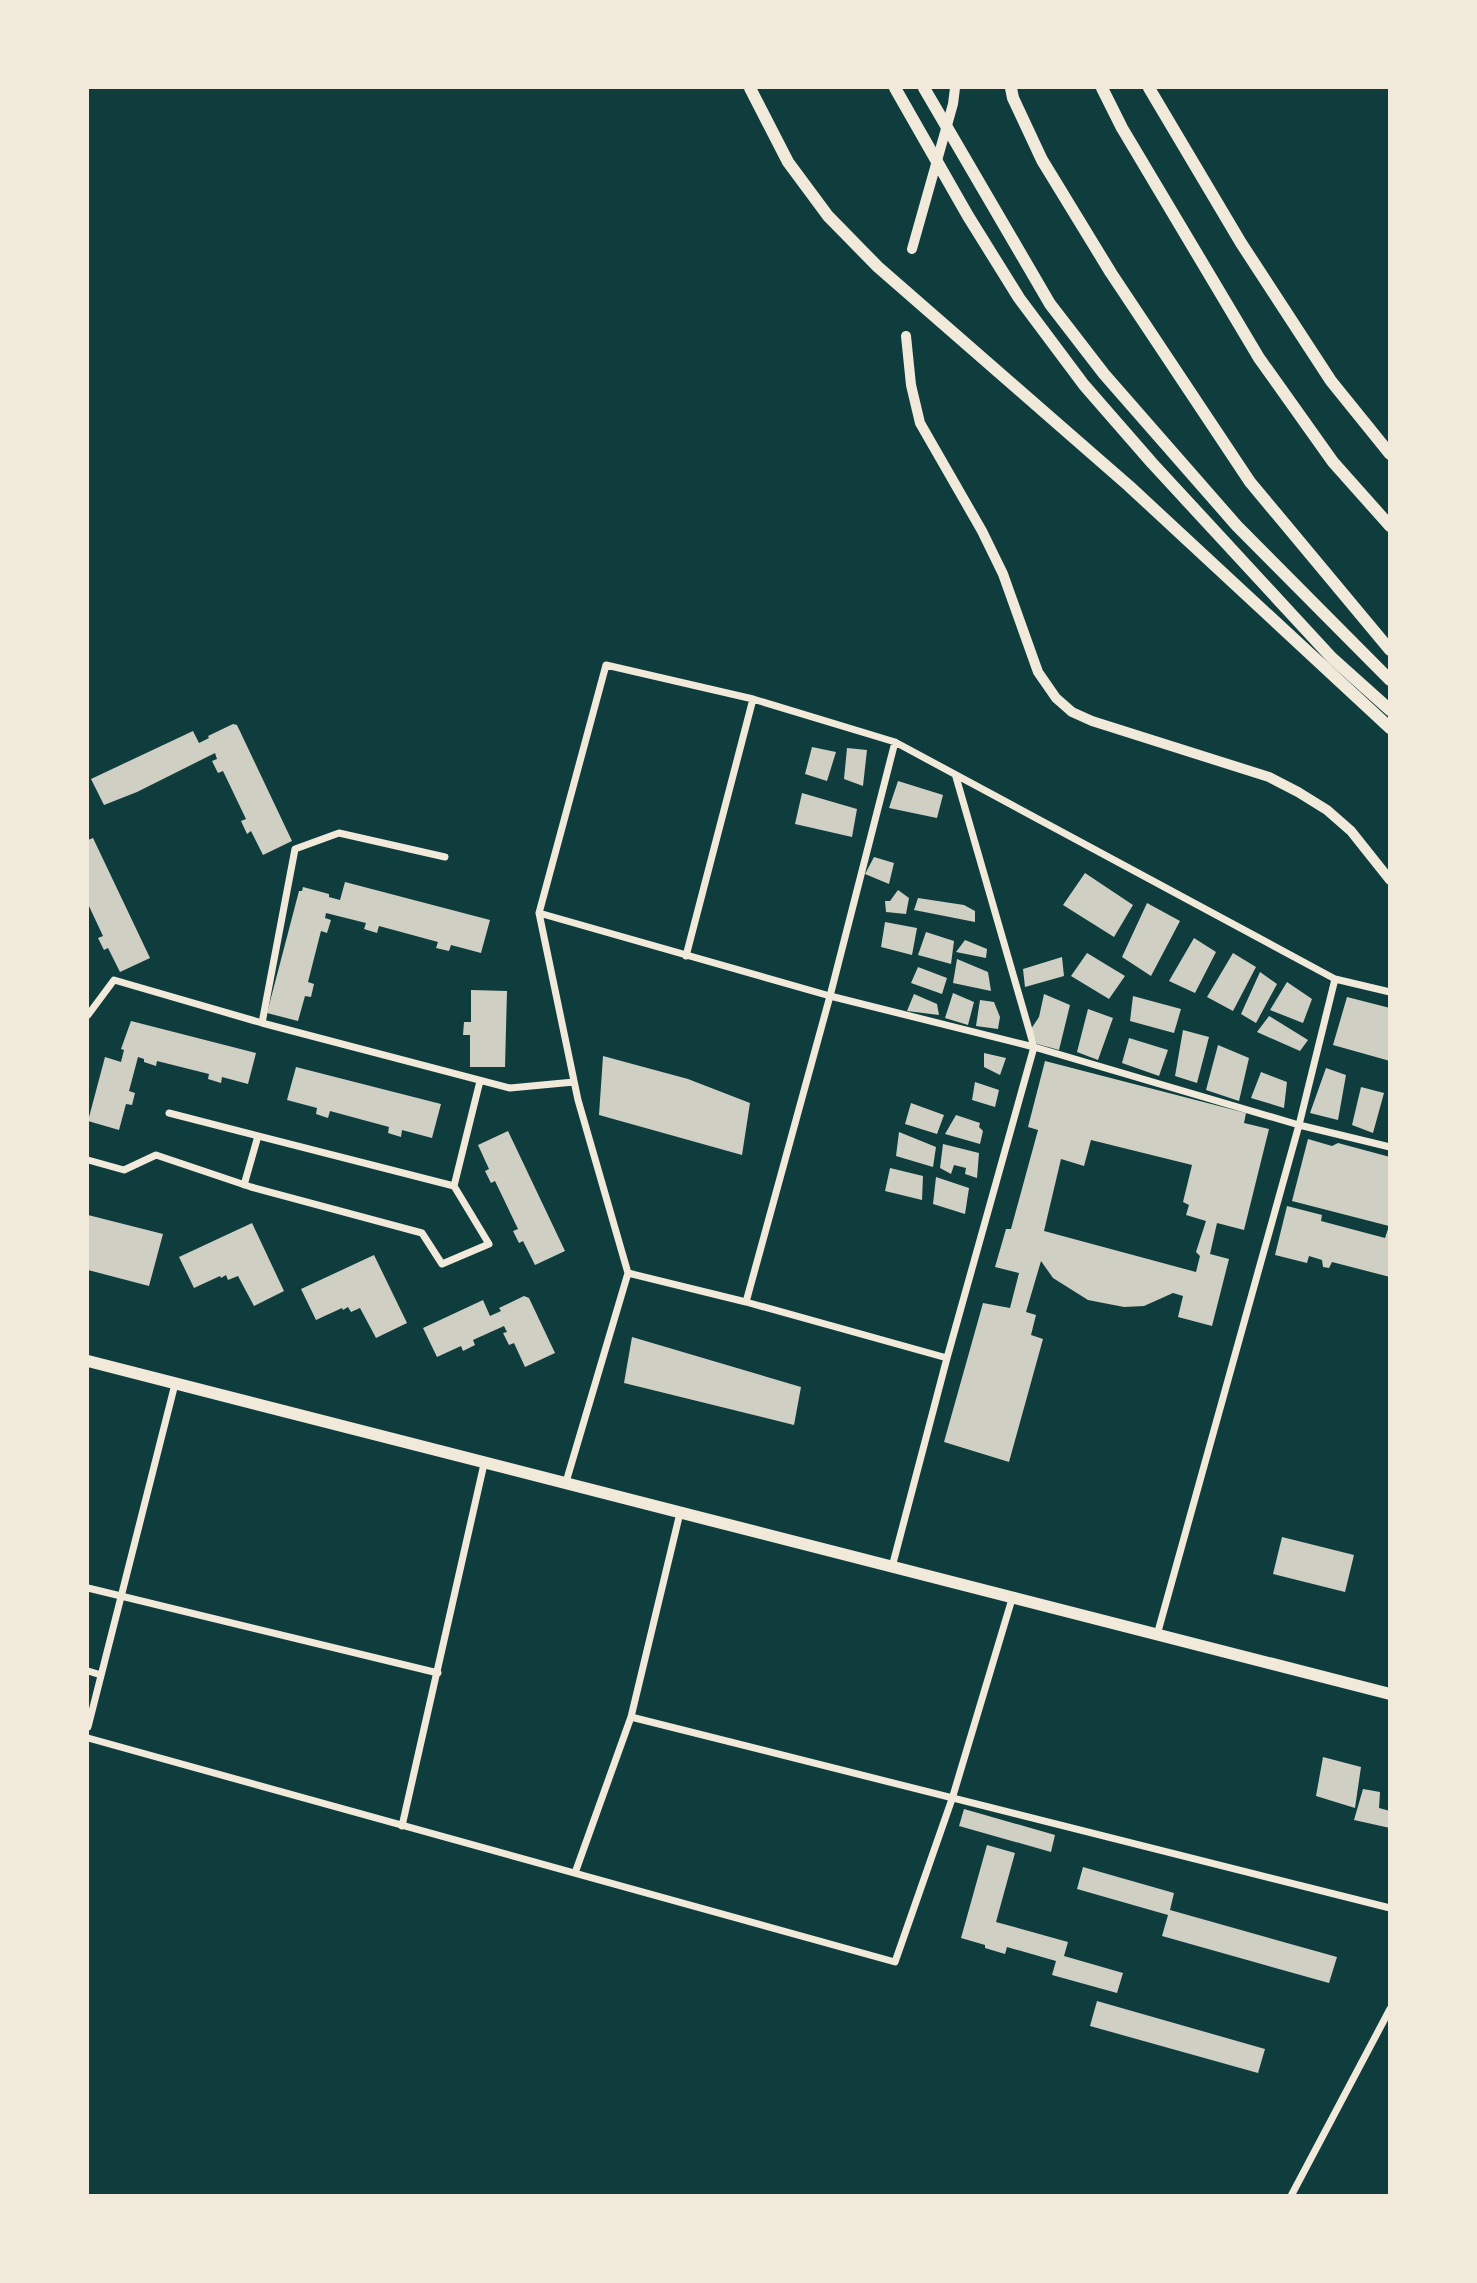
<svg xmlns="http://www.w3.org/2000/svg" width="1477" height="2283" viewBox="0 0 1477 2283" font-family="Georgia,serif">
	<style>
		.building { fill: #cfcfc3; fill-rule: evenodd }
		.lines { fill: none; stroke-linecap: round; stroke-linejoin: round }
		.minor { stroke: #f1e9da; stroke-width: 7 }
		.secondary { stroke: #f1e9da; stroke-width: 10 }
		.primary { stroke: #f1e9da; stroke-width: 12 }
		.trunk { stroke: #f1e9da; stroke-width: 12 }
	</style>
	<rect width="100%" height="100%" fill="#0f3d3e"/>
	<!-- building -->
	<path class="building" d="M 233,724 L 237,725 L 292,841 L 263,855 L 251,831 L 247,834 L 241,821 L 246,819 L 223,771 L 218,773 L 212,761 L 217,759 L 215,753 L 137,792 L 104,805 L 91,779 L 193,731 L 199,743 L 209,738 L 208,736 Z
		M 812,747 L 836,752 L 827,781 L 805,774 Z
		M 847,748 L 867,750 L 863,786 L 844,779 Z
		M 898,781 L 943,795 L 937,818 L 889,808 Z
		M 802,793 L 857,809 L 852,837 L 795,824 Z
		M 93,838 L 150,958 L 120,972 L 108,948 L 104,950 L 98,938 L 103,936 L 88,904 L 88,840 Z
		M 874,857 L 894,863 L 889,884 L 865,874 Z
		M 1085,873 L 1133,905 L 1114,937 L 1063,905 Z
		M 345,882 L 490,920 L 481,953 L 451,945 L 449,951 L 436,948 L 438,942 L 379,926 L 377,933 L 364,929 L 366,923 L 326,913 L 325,918 L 331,920 L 327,933 L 321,931 L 308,982 L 314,984 L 311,997 L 305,996 L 298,1021 L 267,1013 L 299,891 L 302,891 L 303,887 L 329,894 L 329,897 L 340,900 Z
		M 898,890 L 909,898 L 906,914 L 886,912 L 885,901 L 890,901 Z
		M 918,898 L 964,905 L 975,911 L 975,922 L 914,910 Z
		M 1147,903 L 1180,921 L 1151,976 L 1122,957 Z
		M 885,922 L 917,928 L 912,955 L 881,947 Z
		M 926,932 L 954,941 L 951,964 L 918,955 Z
		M 1194,938 L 1216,952 L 1195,993 L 1169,981 Z
		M 965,940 L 987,949 L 986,958 L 956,952 Z
		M 1087,953 L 1125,976 L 1109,999 L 1071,976 Z
		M 1233,953 L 1256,967 L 1233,1011 L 1207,997 Z
		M 1062,957 L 1064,976 L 1025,987 L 1023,969 Z
		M 957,959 L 988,972 L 991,991 L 953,983 Z
		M 918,967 L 947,978 L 942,994 L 911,983 Z
		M 1260,972 L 1277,984 L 1256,1023 L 1241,1014 Z
		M 1287,982 L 1312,999 L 1303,1023 L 1270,1010 Z
		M 471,990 L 507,991 L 505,1067 L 470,1067 L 470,1035 L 463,1035 L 464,1022 L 471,1022 Z
		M 953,993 L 974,1002 L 968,1025 L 945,1018 Z
		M 914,994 L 937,1004 L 939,1015 L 907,1011 Z
		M 1044,994 L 1070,1005 L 1059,1050 L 1037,1044 L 1031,1029 L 1039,1017 Z
		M 1133,996 L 1181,1009 L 1174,1033 L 1130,1021 Z
		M 1347,997 L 1390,1008 L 1390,1061 L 1333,1045 Z
		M 980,1000 L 994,1002 L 1000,1017 L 998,1029 L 976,1026 Z
		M 1088,1009 L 1113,1018 L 1098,1060 L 1077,1052 Z
		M 1269,1016 L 1308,1040 L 1300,1051 L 1257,1032 Z
		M 131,1021 L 256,1053 L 248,1084 L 222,1077 L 221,1083 L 208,1079 L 209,1074 L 157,1061 L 156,1066 L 144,1062 L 144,1059 L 138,1057 L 129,1091 L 135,1093 L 132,1105 L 126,1104 L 119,1130 L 88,1121 L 105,1057 L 121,1062 L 124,1050 L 121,1049 Z
		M 1183,1030 L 1209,1037 L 1197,1083 L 1175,1076 Z
		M 1129,1038 L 1168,1050 L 1159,1076 L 1122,1063 Z
		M 1218,1045 L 1249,1058 L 1239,1101 L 1206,1090 Z
		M 984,1053 L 1006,1058 L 1000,1075 L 984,1067 Z
		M 603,1056 L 688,1079 L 750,1103 L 742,1155 L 599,1115 Z
		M 1045,1061 L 1246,1113 L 1244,1123 L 1269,1129 L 1244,1230 L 1217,1223 L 1210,1254 L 1229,1259 L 1212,1326 L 1178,1317 L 1183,1296 L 1173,1293 L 1144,1306 L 1124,1307 L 1088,1300 L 1053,1278 L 1041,1261 L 1026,1312 L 1036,1315 L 1031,1335 L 1043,1339 L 1009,1462 L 944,1442 L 983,1303 L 1010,1308 L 1019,1273 L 995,1267 L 1006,1229 L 1011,1229 L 1038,1130 L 1028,1127 ZM 1091,1140 L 1192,1165 L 1183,1202 L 1189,1205 L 1186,1215 L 1206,1221 L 1196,1252 L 1200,1256 L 1196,1272 L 1044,1231 L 1061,1159 L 1084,1166 Z
		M 296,1067 L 441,1104 L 432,1138 L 402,1130 L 401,1137 L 388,1133 L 389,1127 L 330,1111 L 328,1118 L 316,1114 L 317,1108 L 287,1100 Z
		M 1326,1068 L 1346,1075 L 1338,1120 L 1310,1113 Z
		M 1261,1072 L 1287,1082 L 1284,1108 L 1251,1098 Z
		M 975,1082 L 999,1090 L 995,1107 L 972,1100 Z
		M 1361,1087 L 1384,1093 L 1373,1133 L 1352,1125 Z
		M 911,1103 L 944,1115 L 937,1134 L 905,1124 Z
		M 956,1115 L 980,1123 L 979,1127 L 983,1131 L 980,1144 L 945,1134 Z
		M 508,1131 L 565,1251 L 535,1265 L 523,1241 L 519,1243 L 513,1231 L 518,1229 L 495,1181 L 491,1183 L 485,1171 L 489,1169 L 478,1145 Z
		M 899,1132 L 936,1147 L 933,1167 L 896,1156 Z
		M 1308,1139 L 1332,1146 L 1338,1143 L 1390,1157 L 1390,1277 L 1332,1262 L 1329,1268 L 1323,1267 L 1322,1260 L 1309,1256 L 1307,1263 L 1275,1255 L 1287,1206 L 1322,1215 L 1321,1221 L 1385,1238 L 1389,1226 L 1292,1201 Z
		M 943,1144 L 979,1153 L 977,1178 L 965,1174 L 966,1168 L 954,1165 L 951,1174 L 940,1168 Z
		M 890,1168 L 923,1176 L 922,1200 L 885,1191 Z
		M 936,1177 L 969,1188 L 965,1214 L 933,1204 Z
		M 88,1215 L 163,1234 L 149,1286 L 88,1270 Z
		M 252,1223 L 284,1291 L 254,1306 L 238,1276 L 228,1280 L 226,1275 L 221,1278 L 220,1276 L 194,1288 L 179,1257 Z
		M 374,1255 L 407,1323 L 376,1338 L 360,1308 L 351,1312 L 348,1307 L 343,1310 L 342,1308 L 316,1320 L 301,1289 Z
		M 524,1296 L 529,1298 L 555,1353 L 525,1367 L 514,1343 L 509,1345 L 503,1333 L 507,1332 L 504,1326 L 473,1340 L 475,1345 L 463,1351 L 461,1346 L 437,1357 L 423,1328 L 483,1300 L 490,1316 L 501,1311 L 499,1308 Z
		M 632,1337 L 801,1387 L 794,1425 L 624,1383 Z
		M 1282,1537 L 1354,1555 L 1345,1592 L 1273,1574 Z
		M 1323,1757 L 1361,1767 L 1355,1808 L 1316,1796 Z
		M 1363,1789 L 1380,1792 L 1379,1808 L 1390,1811 L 1390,1828 L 1354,1820 Z
		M 964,1809 L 1055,1835 L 1051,1852 L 959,1826 Z
		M 987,1845 L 1015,1853 L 996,1922 L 1068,1942 L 1064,1956 L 1123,1973 L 1117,1993 L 1052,1975 L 1056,1961 L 1007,1947 L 1005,1954 L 985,1948 L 985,1945 L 961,1938 Z
		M 1083,1867 L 1174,1893 L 1170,1910 L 1337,1957 L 1329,1983 L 1162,1936 L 1168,1915 L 1077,1889 Z
		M 1097,2001 L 1265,2049 L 1258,2073 L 1090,2026 Z"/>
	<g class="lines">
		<!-- minor -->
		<path class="minor" d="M 445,857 L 339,833 L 295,849 L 262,1023 L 510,1088 L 574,1082
			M 539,913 L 830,996 L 1034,1047 L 1299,1125 L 1390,1147
			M 686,956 L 753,699
			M 88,1015 L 114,980 L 262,1023
			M 169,1113 L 454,1186 L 480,1081
			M 88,1160 L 124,1170 L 156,1155 L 251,1187 L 422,1233 L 442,1264 L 489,1244 L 454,1186
			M 244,1185 L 258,1136
			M 628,1273 L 746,1302 L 947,1358
			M 746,1302 L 830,996 L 895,742
			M 566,1482 L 628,1273 L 578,1100 L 539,913 L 606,665 L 753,699 L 895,742 L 1335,979 L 1390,992
			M 892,1567 L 947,1358 L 1034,1047 L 956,777
			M 88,1588 L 438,1673
			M 1157,1635 L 1299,1125 L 1335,979
			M 88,1671 L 101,1675
			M 631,1717 L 1390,1908
			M 88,1727 L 175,1384
			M 88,1738 L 895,1962 L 952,1799 L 1012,1599
			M 402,1826 L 484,1464
			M 575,1873 L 631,1717 L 680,1513
			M 1291,2196 L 1390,2009"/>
		<!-- secondary -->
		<path class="secondary" d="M 912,249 L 953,104 L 955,88
			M 906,336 L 911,385 L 920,423 L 982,531 L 1003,574 L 1038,672 L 1056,698 L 1072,712 L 1092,721 L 1269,777 L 1298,792 L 1327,810 L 1351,831 L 1390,880"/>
		<!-- primary -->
		<path class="primary" d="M 895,88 L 968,216 L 1019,298 L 1084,385 L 1152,463 L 1332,658 L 1390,710
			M 924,88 L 1050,304 L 1104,374 L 1237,526 L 1390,680
			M 88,1361 L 1390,1694"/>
		<!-- trunk -->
		<path class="trunk" d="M 750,88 L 788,162 L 828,216 L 878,267 L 1129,486 L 1390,728
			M 1011,88 L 1013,98 L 1042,160 L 1111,273 L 1250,482 L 1390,650
			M 1102,88 L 1122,128 L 1259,358 L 1333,462 L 1390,526
			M 1149,88 L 1241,243 L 1331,381 L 1390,454"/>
	</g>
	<!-- border -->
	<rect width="1477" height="2283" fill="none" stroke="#f1e9da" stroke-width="178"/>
</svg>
